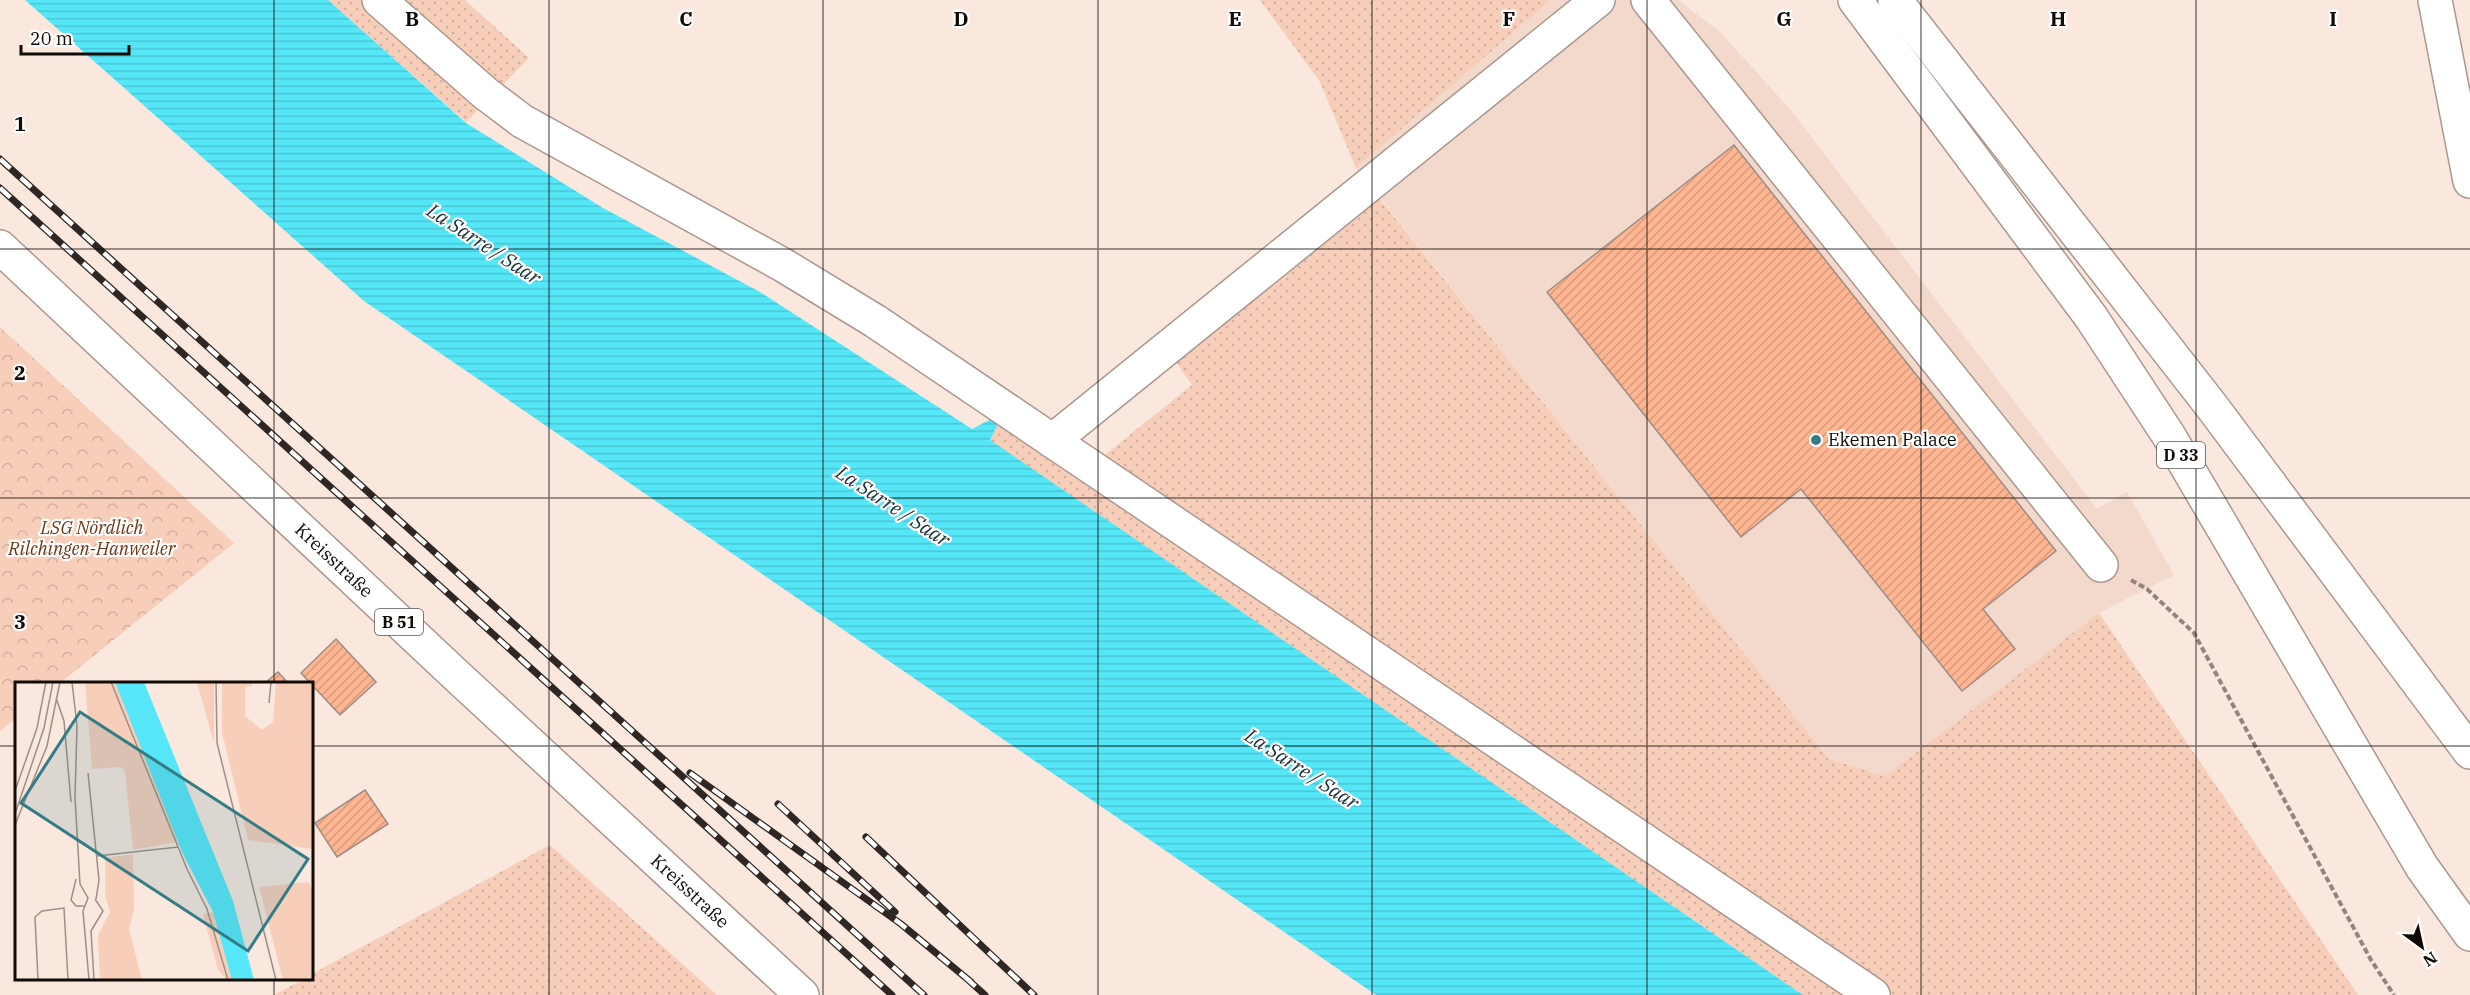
<svg xmlns="http://www.w3.org/2000/svg" width="2470" height="995" viewBox="0 0 2470 995" font-family="'IBM Plex Serif',serif">
	<style>
		.built { fill: #f3d9cc }
		.grass { fill: url(#grass-dots) }
		.park { fill: url(#park-crowns) }
		.water { fill: url(#water-rules) }
		.building { fill: url(#building-hatch); stroke: #9e8d85; stroke-width: 1.5 }
		.lines { fill: none; stroke-linecap: round; stroke-linejoin: round }
		.minor-casing { stroke: #aa9890; stroke-width: 36 }
		.major-casing { stroke: #aa9890; stroke-width: 36 }
		.highway-casing { stroke: #aa9890; stroke-width: 36 }
		.path { stroke: #92857f; stroke-width: 4; stroke-dasharray: 6 3; stroke-linecap: butt }
		.minor { stroke: #fff; stroke-width: 33 }
		.major { stroke: #fff; stroke-width: 33 }
		.highway { stroke: #fff; stroke-width: 33 }
		.rail-casing { stroke: #2f2724; stroke-width: 7 }
		.rail { stroke: #fff; stroke-width: 4.5; stroke-dasharray: 14; stroke-linecap: butt }
		.grid { fill: none; stroke: #110b08; stroke-width: 1.5; stroke-opacity: 0.55 }
		.poi-dot { fill: #347c85; stroke: #fff; stroke-width: 2 }
		.labels { text-anchor: middle; stroke-width: 4.5; stroke-linejoin: round; paint-order: stroke }
		.shield { fill: #fff; stroke: #585452; stroke-width: 1.5 }
		.shield-label { font-size: 16px; font-weight: bold; fill: #110b08 }
		.poi-label { font-size: 18px; fill: #110b08; stroke: #fff; text-anchor: start }
		.park-label { font-size: 18px; font-style: italic; fill: #6f3516; stroke: #fff }
		.street-label { font-size: 18px; fill: #110b08; stroke: #fff }
		.water-label { font-size: 20px; font-style: italic; fill: #1b3336; stroke: #fff }
		.inset-road { fill: none; stroke: #9d8f88; stroke-width: 1.5 }
		.view { fill: #347c85; fill-opacity: 0.15; stroke: #347c85; stroke-width: 3 }
		.inset-edge { fill: none; stroke: #110b08; stroke-width: 3 }
		.grid-label { font-size: 20px; text-anchor: middle; font-weight: bold; fill: #110b08; stroke: #fff; stroke-width: 4.5; stroke-linejoin: round; paint-order: stroke }
	</style>
	<defs>
		<pattern id="grass-dots" width="8" height="8" patternUnits="userSpaceOnUse" patternTransform="scale(1.5)"><rect width="8" height="8" fill="#f7ceba"/><path d="M2 2h.1M6 6h.1" fill="none" stroke="#d3b09e" stroke-width="1.8" stroke-linecap="round"/></pattern>
		<pattern id="park-crowns" width="20" height="18" patternUnits="userSpaceOnUse" patternTransform="scale(1.5)"><rect width="20" height="18" fill="#f7ceba"/><path d="M2 6a3 3 0 1 1 6 0M12 15a3 3 0 1 1 6 0" fill="none" stroke="#d3b09e"/></pattern>
		<pattern id="water-rules" width="6" height="5" patternUnits="userSpaceOnUse" patternTransform="scale(1.5)"><rect width="6" height="5" fill="#55e7f8"/><path d="M0 2.5h6" fill="none" stroke="#49c5d3"/></pattern>
		<pattern id="building-hatch" width="6" height="6" patternUnits="userSpaceOnUse" patternTransform="scale(1.5)"><rect width="6" height="6" fill="#feb591"/><path d="M-1 1l2-2M0 6l6-6M5 7l2-2" fill="none" stroke="#d99a7c"/></pattern>
	</defs>
	<rect width="100%" height="100%" fill="#fae7de"/>
	<!-- built -->
	<path class="built" d="M 1551,0 L 1678,0 L 1720,32 L 1789,108 L 2097,509 L 2127,492 L 2174,575 L 2099,613 L 1885,776 L 1829,759 L 1356,168 Z"/>
	<!-- grass -->
	<path class="grass" d="M 328,0 L 465,0 L 529,58 L 466,122 Z
		M 1260,0 L 1551,0 L 1356,168 L 1320,82 Z
		M 1379,198 L 1829,759 L 1885,776 L 2099,613 L 2358,995 L 1803,995 L 989,440 L 998,424 L 1078,480 L 1106,454 L 1192,385 L 1175,361 Z
		M 550,845 L 717,995 L 274,995 L 304,979 L 312,978 L 312,974 Z"/>
	<!-- park -->
	<path class="park" d="M 0,327 L 234,543 L 60,683 L 16,683 L 16,718 L 0,731 Z"/>
	<!-- water -->
	<path class="water" d="M 25,0 L 328,0 L 466,123 L 603,208 L 760,292 L 972,429 L 991,419 L 998,424 L 990,440 L 1803,995 L 1376,995 L 364,301 Z"/>
	<!-- building -->
	<path class="building" d="M 1734,145 L 2056,551 L 1983,609 L 2015,649 L 1962,691 L 1801,489 L 1741,537 L 1547,292 Z
		M 336,639 L 376,682 L 340,715 L 301,673 Z
		M 278,672 L 288,683 L 265,683 Z
		M 365,790 L 388,824 L 337,857 L 315,823 Z"/>
	<g class="lines">
		<!-- minor casing -->
		<g class="minor-casing">
			<path id="minor" d="M 379,0 L 485,93 L 522,121 L 783,265 L 875,321 L 1873,995
				M 1648,0 L 2101,565
				M 1052,441 L 1598,0"/>
		</g>
		<!-- major casing -->
		<g class="major-casing">
			<g id="major">
				<path d="M 1855,0 L 2091,317 L 2169,436 L 2422,867 L 2470,934"/>
				<path d="M 1895,0 L 2213,408 L 2470,752"/>
				<path id="s1" d="M 0,247 L 458,677 L 802,995"/>
			</g>
		</g>
		<!-- highway casing -->
		<g class="highway-casing">
			<path id="highway" d="M 2435,0 L 2470,181"/>
		</g>
		<!-- path -->
		<path class="path" d="M 2131,580 L 2147,589 L 2194,633 L 2371,960 L 2394,995"/>
		<!-- minor -->
		<use href="#minor" class="minor"/>
		<!-- major -->
		<use href="#major" class="major"/>
		<!-- highway -->
		<use href="#highway" class="highway"/>
		<!-- rail casing -->
		<g class="rail-casing">
			<path id="rail" d="M 0,159 L 924,995
				M 0,188 L 892,995
				M 690,773 L 901,924 L 971,982
				M 778,804 L 895,912
				M 866,837 L 1034,995
				M 965,977 L 985,995"/>
		</g>
		<!-- rail -->
		<use href="#rail" class="rail"/>
	</g>
	<!-- grid -->
	<path class="grid" d="M 274,0 L 274,683M 549,0 L 549,995M 823,0 L 823,995M 1098,0 L 1098,995M 1372,0 L 1372,995M 1647,0 L 1647,995M 1921,0 L 1921,995M 2196,0 L 2196,995M 0,249 L 2470,249M 0,498 L 2470,498M 0,746 L 16,746M 312,746 L 2470,746M 274,978 L 274,995"/>
	<!-- markers -->
	<circle class="poi-dot" cx="1816" cy="440" r="6"/>
	<g class="labels">
		<!-- shield labels -->
		<g class="shield">
			<rect x="2157" y="442" width="48" height="26" rx="4.5"/>
			<rect x="375" y="609" width="48" height="26" rx="4.5"/>
		</g>
		<g class="shield-label">
			<text x="2181" y="461">D 33</text>
			<text x="399" y="628">B 51</text>
		</g>
		<!-- poi labels -->
		<g class="poi-label">
			<text x="1828" y="446">Ekemen Palace</text>
		</g>
		<!-- park labels -->
		<g class="park-label">
			<text x="92" y="534">LSG Nördlich<tspan x="92" dy="21">Rilchingen-Hanweiler</tspan></text>
		</g>
		<!-- street labels -->
		<g class="street-label">
			<text dy="6" stroke="none"><textPath href="#s1" startOffset="458">Kreisstraße</textPath></text>
			<text dy="6" stroke="none"><textPath href="#s1" startOffset="944">Kreisstraße</textPath></text>
		</g>
		<!-- water labels -->
		<g class="water-label">
			<text transform="translate(484 244) rotate(33)" y="7">La Sarre / Saar</text>
			<text transform="translate(893 506) rotate(33)" y="7">La Sarre / Saar</text>
			<text transform="translate(1302 769) rotate(33)" y="7">La Sarre / Saar</text>
		</g>
	</g>
	<!-- overview -->
	<g transform="translate(15 682)">
		<rect width="298" height="298" fill="#fae7de"/>
		<path d="M 70,0 L 100,0 L 168,169 L 162,160 L 118,168 L 110,90 L 106,85 L 77,87 ZM 182,0 L 199,0 L 199,61 ZM 207,0 L 237,0 L 237,4 L 230,5 L 230,34 L 247,48 L 258,40 L 261,0 L 298,0 L 298,167 L 233,158 L 207,50 ZM 118,172 L 119,228 L 114,247 L 127,298 L 85,298 L 83,253 L 95,230 L 90,213 L 90,176 ZM 198,230 L 217,298 L 212,298 L 203,288 L 188,232 Z" fill="#f7ceba"/>
		<path d="M 294,200 L 299,214 L 298,298 L 268,298 L 244,205 Z" fill="#f7ceba"/>
		<path d="M 100,0 L 129,0 L 218,219 L 239,298 L 217,298 L 198,230 L 167,170 Z" fill="#55e7f8"/>
		<path class="inset-road" d="M 57,0 L 62,44 L 60,115 L 65,202 L 73,216 L 68,229 L 74,298M 96,0 L 172,187 L 192,227 L 213,298M 201,0 L 202,61 L 261,298M 41,16 L 49,39 L 56,120M 254,21 L 256,0M 73,91 L 84,198 L 81,217M 0,109 L 22,46 L 31,0M 0,132 L 29,46 L 38,0M 0,143 L 32,64 L 45,0M 82,174 L 163,165M 61,197 L 56,218 L 61,224 L 69,224M 23,298 L 20,235 L 27,229 L 49,226 L 53,298M 79,298 L 76,249 L 88,229 L 80,217"/>
		<path class="view" d="M 65,30 L 293,177 L 233,269 L 6,121 Z"/>
		<rect width="298" height="298" class="inset-edge"/>
	</g>
	<g class="grid-label">
		<text x="412" y="26">B</text>
		<text x="686" y="26">C</text>
		<text x="961" y="26">D</text>
		<text x="1235" y="26">E</text>
		<text x="1509" y="26">F</text>
		<text x="1784" y="26">G</text>
		<text x="2058" y="26">H</text>
		<text x="2333" y="26">I</text>
		<text x="20" y="131">1</text>
		<text x="20" y="380">2</text>
		<text x="20" y="629">3</text>
	</g>
	<!-- north arrow -->
	<g transform="translate(2422 947) rotate(147)" stroke="#ffffff" stroke-width="4.5" paint-order="stroke">
	<path d="M0-4.5L10 22L0 15L-10 22Z" fill="#110b08"/>
	<text y="-9" font-size="16" font-weight="bold" text-anchor="middle" fill="#110b08">N</text>
	</g>
	<!-- scale -->
	<path d="M21 45v9h108v-9" fill="none" stroke="#110b08" stroke-width="3"/>
	<text x="30" y="45" font-size="18" fill="#110b08" stroke="#ffffff" stroke-width="4.5" paint-order="stroke">20 m</text>
</svg>
